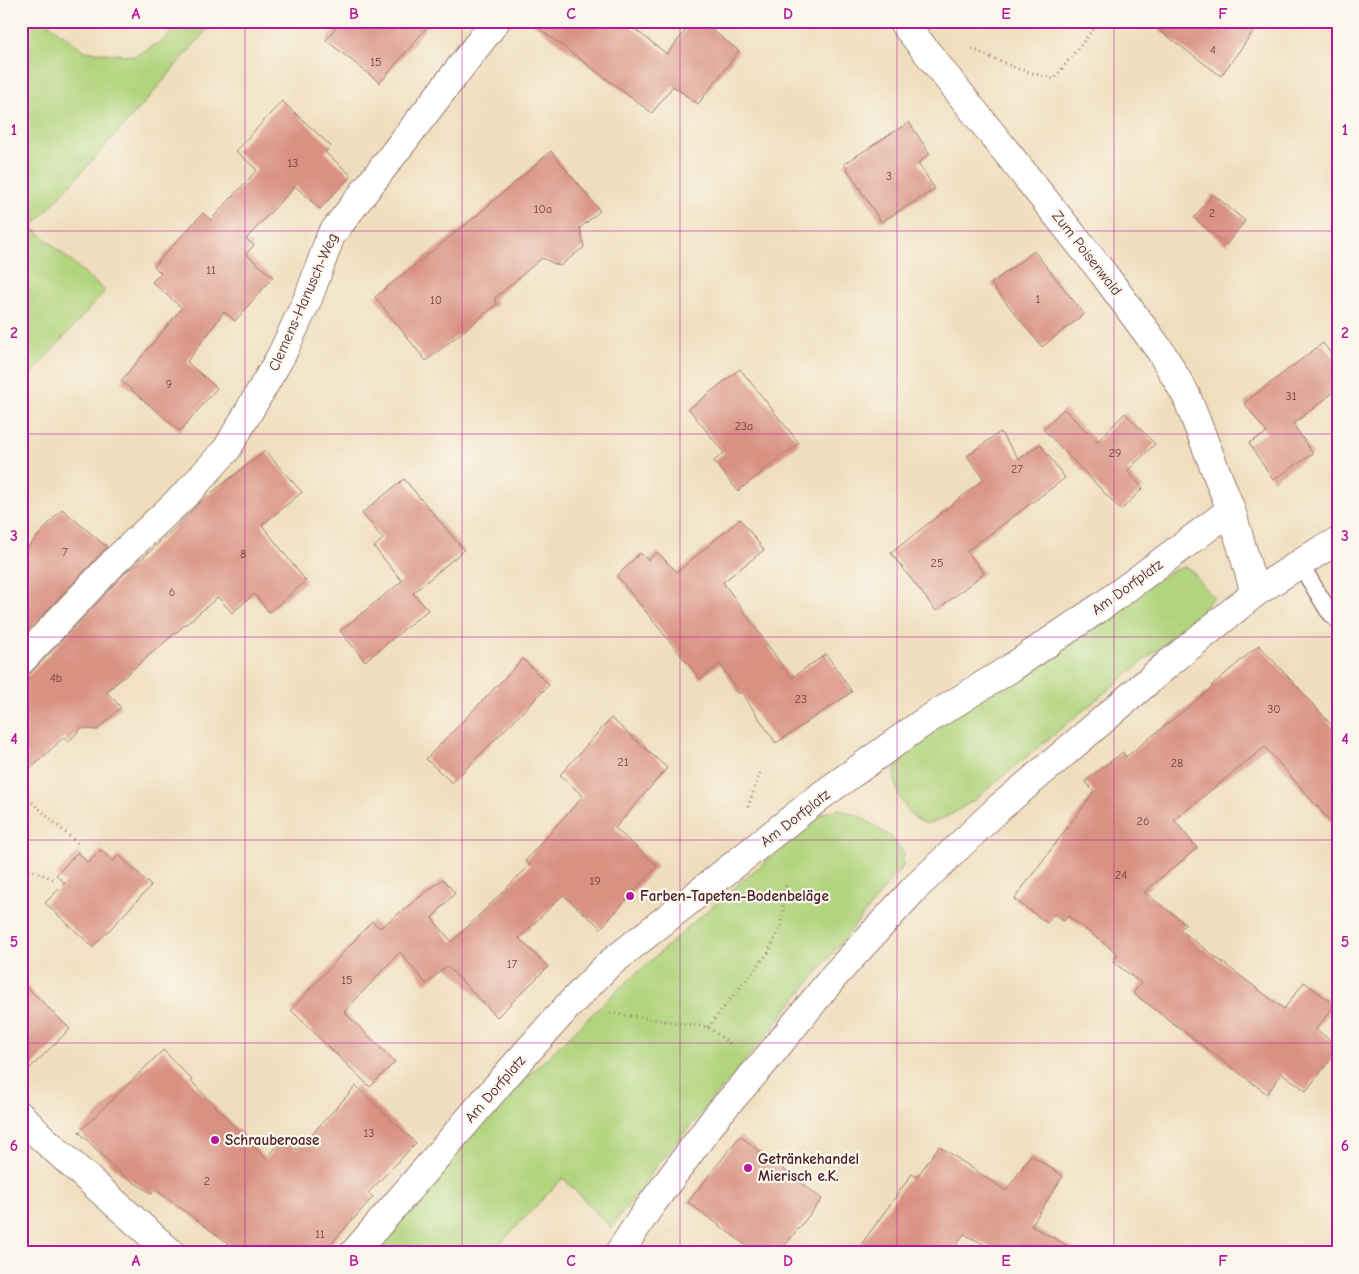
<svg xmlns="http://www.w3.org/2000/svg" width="1359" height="1274" viewBox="0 0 1359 1274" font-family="'Comic Neue',sans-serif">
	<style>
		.green { fill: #b1d47d; stroke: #7e7a54 }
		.building { fill: #d99282 }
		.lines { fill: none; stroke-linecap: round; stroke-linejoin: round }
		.lane-casing { stroke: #9c7e74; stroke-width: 19 }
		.street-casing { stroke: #9c7e74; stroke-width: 30 }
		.path { stroke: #9c7e74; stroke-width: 3; stroke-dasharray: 1 4; stroke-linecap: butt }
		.lane { stroke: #fff; stroke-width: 16 }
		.street { stroke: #fff; stroke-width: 28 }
		.grid { fill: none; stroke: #b5179e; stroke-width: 1; stroke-opacity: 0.55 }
		.poi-dot { fill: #b5179e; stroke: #fbf7ec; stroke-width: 2 }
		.labels { text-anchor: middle; stroke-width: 4.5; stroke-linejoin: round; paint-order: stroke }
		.number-label { font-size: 12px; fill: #6e3c41 }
		.street-label { font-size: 15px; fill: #4a1f2b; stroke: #fbf7ec }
		.poi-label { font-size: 15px; font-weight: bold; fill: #4a1f2b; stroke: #fbf7ec; text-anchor: start }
		.neatline { fill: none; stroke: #b5179e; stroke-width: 2 }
		.grid-label { font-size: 16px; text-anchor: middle; font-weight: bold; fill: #b5179e }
	</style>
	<rect width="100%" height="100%" fill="#fbf7ec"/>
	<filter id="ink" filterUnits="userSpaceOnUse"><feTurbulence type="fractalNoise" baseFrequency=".02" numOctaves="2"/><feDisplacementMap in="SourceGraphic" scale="10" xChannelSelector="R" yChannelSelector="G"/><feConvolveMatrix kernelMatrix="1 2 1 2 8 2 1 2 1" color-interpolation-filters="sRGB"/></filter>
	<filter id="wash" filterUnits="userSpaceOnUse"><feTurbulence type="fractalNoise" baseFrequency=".0096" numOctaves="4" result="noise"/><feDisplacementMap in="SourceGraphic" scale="20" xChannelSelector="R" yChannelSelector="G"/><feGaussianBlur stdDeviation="1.12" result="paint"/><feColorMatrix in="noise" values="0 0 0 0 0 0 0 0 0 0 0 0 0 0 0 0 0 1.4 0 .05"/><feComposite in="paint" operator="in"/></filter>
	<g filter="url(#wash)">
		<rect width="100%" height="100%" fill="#efdebd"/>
		<!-- green -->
		<path class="green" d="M 21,21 L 45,21 L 85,51 L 135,56 L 164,40 L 182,21 L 214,21 L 146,101 L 32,227 L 105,291 L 21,385 Z
			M 1184,567 L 1189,568 L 1213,597 L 1197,617 L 973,801 C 961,808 939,824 925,823 C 911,821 895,793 895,780 C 894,776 895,769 897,765 C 901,754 913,744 921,736 L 1172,571 Z
			M 838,809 L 861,817 L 891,837 L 904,853 L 903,866 L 760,1043 L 655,1168 L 611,1228 L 563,1178 L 491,1253 L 365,1253 L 495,1108 L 610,997 L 694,922 L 821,814 Z"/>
		<g id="blocks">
			<!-- building -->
			<path class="building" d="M 341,21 L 432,21 L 380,83 L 326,40 Z
				M 529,21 L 624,21 L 667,54 L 693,21 L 701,21 L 739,51 L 698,104 L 673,86 L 652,113 Z
				M 1147,21 L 1261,21 L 1221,76 Z
				M 282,101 L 331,146 L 325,152 L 351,175 L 320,209 L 295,186 L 246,239 L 254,245 L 246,254 L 273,277 L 235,321 L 224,312 L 187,362 L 217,388 L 180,431 L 121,381 L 182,308 L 152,282 L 161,273 L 154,266 L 203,213 L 211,220 L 257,170 L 236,151 Z
				M 909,122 L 930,154 L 918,163 L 935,189 L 881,222 L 844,164 Z
				M 551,151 L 600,211 L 580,228 L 584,247 L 560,266 L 542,258 L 494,299 L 497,304 L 426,361 L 375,297 L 475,217 Z
				M 1213,194 L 1245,221 L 1226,245 L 1194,218 Z
				M 1034,251 L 1084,314 L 1042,347 L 991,284 Z
				M 1323,343 L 1338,363 L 1338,389 L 1293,424 L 1313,454 L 1273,480 L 1249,443 L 1267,433 L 1244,403 Z
				M 740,369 L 799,443 L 738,491 L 714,461 L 724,453 L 689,409 Z
				M 1064,409 L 1097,442 L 1125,413 L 1155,444 L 1127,471 L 1143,488 L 1121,510 L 1043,429 Z
				M 1000,432 L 1019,459 L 1040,444 L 1065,478 L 967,551 L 984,573 L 936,611 L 891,553 L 984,479 L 967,456 Z
				M 265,451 L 302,492 L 262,525 L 306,581 L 269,612 L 254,594 L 232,613 L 218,597 L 106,692 L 121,707 L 97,730 L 82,728 L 68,742 L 64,737 L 21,778 L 21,676 L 26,676 L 32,672 L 127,571 L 130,568 L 131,569 L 176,527 L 201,501 Z
				M 404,479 L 464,550 L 413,593 L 428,610 L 365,661 L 340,631 L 402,581 L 374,547 L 383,539 L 362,513 Z
				M 62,509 L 107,547 L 21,638 L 21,555 Z
				M 740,519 L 764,550 L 723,582 L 791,678 L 826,654 L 852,692 L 776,743 L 741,692 L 739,694 L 720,664 L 700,679 L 617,576 L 640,553 L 648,560 L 657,552 L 677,572 Z
				M 1259,645 L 1338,732 L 1338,830 L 1265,747 L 1174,820 L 1197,848 L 1144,892 L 1186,924 L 1180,930 L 1284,1009 L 1304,982 L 1335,1005 L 1316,1029 L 1338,1047 L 1338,1050 L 1306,1091 L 1282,1073 L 1267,1094 L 1133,993 L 1141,983 L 1113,962 L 1118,954 L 1068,916 L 1064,921 L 1054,914 L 1047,923 L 1014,899 L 1094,792 L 1085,781 L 1123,752 L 1126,757 L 1213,687 L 1211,686 Z
				M 523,659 L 549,685 L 452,783 L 426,759 Z
				M 611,718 L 667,768 L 615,828 L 657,866 L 601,928 L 563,895 L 519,938 L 548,967 L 497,1017 L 447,966 L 426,984 L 400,952 L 344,1012 L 395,1062 L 370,1087 L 291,1010 L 372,921 L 380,928 L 443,879 L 455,893 L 432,918 L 452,942 L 530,865 L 525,861 L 583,796 L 560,775 Z
				M 101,850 L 113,861 L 119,855 L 151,886 L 93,947 L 45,903 L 65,883 L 56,875 L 78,852 L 88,863 Z
				M 21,981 L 70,1029 L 21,1077 Z
				M 163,1050 L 192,1080 L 191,1081 L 266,1159 L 284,1138 L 297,1150 L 356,1086 L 416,1143 L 368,1193 L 373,1197 L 323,1253 L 241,1253 L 155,1189 L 152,1194 L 121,1174 L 79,1132 Z
				M 740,1136 L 822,1199 L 779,1253 L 756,1253 L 688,1202 Z
				M 939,1146 L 1006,1191 L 1031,1155 L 1063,1176 L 1031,1226 L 1081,1253 L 1000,1253 L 964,1234 L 950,1253 L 855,1253 L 912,1174 L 917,1177 Z"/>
		</g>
	</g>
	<g filter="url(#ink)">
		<use href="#blocks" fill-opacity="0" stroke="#9c7e74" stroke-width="1"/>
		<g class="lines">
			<!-- lane casing -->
			<g class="lane-casing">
				<path id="lane" d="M 1300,564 L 1328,610 L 1338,621"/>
			</g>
			<!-- street casing -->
			<g class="street-casing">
				<path id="street" d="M 902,21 L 1103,273 L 1161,352 L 1186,395 L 1231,510 L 1255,593
					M 21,661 L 116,560 L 188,492 L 227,449 L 281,356 L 309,296 L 331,235 L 496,21
					M 21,1116 L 39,1135 L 171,1253
					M 354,1253 L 510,1071 L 567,1007 L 608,965 L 822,795 L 924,722 L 1011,668 L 1105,604 L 1231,510
					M 619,1253 L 648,1209 L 719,1113 L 761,1066 L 835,975 L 915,888 L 999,808 L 1055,761 L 1168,664 L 1255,593 L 1321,550 L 1338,542"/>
			</g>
			<!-- path -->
			<path class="path" d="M 972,49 L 1018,69 L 1054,79 L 1094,28
				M 21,792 L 79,845
				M 748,807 L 760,772
				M 21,863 L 28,869 L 53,879
				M 610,1013 L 708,1027 L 732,1045
				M 708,1027 L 768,953 L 781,926 L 786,885"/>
			<!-- lane -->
			<use href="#lane" class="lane"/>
			<!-- street -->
			<use href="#street" class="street"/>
		</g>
	</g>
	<!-- grid -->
	<path class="grid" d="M 245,21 L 245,1253M 462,21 L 462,1253M 680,21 L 680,1253M 897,21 L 897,1253M 1114,21 L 1114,1253M 21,231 L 1338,231M 21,434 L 1338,434M 21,637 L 1338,637M 21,840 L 1338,840M 21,1043 L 1338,1043"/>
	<!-- markers -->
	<g class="poi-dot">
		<circle cx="630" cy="896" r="5"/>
		<circle cx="215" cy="1140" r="5"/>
		<circle cx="748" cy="1168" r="5"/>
	</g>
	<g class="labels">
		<!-- number labels -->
		<g class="number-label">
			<text x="1213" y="54">4</text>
			<text x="376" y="66">15</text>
			<text x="293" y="167">13</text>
			<text x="889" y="180">3</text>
			<text x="543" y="213">10a</text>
			<text x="1212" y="217">2</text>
			<text x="211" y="274">11</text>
			<text x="1038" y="303">1</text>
			<text x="436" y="304">10</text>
			<text x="169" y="388">9</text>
			<text x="1291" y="400">31</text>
			<text x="744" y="430">23a</text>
			<text x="1115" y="457">29</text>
			<text x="1017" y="473">27</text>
			<text x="65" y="556">7</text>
			<text x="243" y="558">8</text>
			<text x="937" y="567">25</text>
			<text x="172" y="596">6</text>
			<text x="56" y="682">4b</text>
			<text x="801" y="703">23</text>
			<text x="1274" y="713">30</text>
			<text x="623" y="766">21</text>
			<text x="1177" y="767">28</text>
			<text x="1143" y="825">26</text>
			<text x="1121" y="879">24</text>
			<text x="595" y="885">19</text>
			<text x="512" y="968">17</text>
			<text x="347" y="984">15</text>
			<text x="369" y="1137">13</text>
			<text x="207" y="1185">2</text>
			<text x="320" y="1238">11</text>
		</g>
		<!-- street labels -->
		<g class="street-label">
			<text transform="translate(1087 253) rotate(52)" y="5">Zum Poisenwald</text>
			<text transform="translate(303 302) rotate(-66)" y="5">Clemens-Hanusch-Weg</text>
			<text transform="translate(1127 587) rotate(-36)" y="5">Am Dorfplatz</text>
			<text transform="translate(795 818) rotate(-38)" y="5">Am Dorfplatz</text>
			<text transform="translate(495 1089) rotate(-49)" y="5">Am Dorfplatz</text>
		</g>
		<!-- poi labels -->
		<g class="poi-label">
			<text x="640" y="901">Farben-Tapeten-Bodenbeläge</text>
			<text x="225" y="1145">Schrauberoase</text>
			<text x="758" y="1164">Getränkehandel<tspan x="758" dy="17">Mierisch e.K.</tspan></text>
		</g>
	</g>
	<!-- margin -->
	<rect width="1359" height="1274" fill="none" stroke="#fbf7ec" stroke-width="55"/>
	<rect x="28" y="28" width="1304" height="1218" class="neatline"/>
	<g class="grid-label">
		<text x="136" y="19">A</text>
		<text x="354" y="19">B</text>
		<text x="571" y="19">C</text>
		<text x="788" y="19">D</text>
		<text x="1006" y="19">E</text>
		<text x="1223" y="19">F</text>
		<text x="14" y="135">1</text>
		<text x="1345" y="135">1</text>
		<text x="14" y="338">2</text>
		<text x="1345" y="338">2</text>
		<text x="14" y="541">3</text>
		<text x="1345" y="541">3</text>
		<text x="14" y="744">4</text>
		<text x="1345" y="744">4</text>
		<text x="14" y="947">5</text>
		<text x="1345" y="947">5</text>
		<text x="14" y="1151">6</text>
		<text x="1345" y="1151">6</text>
		<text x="136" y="1266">A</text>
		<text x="354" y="1266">B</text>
		<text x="571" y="1266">C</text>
		<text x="788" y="1266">D</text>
		<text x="1006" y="1266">E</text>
		<text x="1223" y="1266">F</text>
	</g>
</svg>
